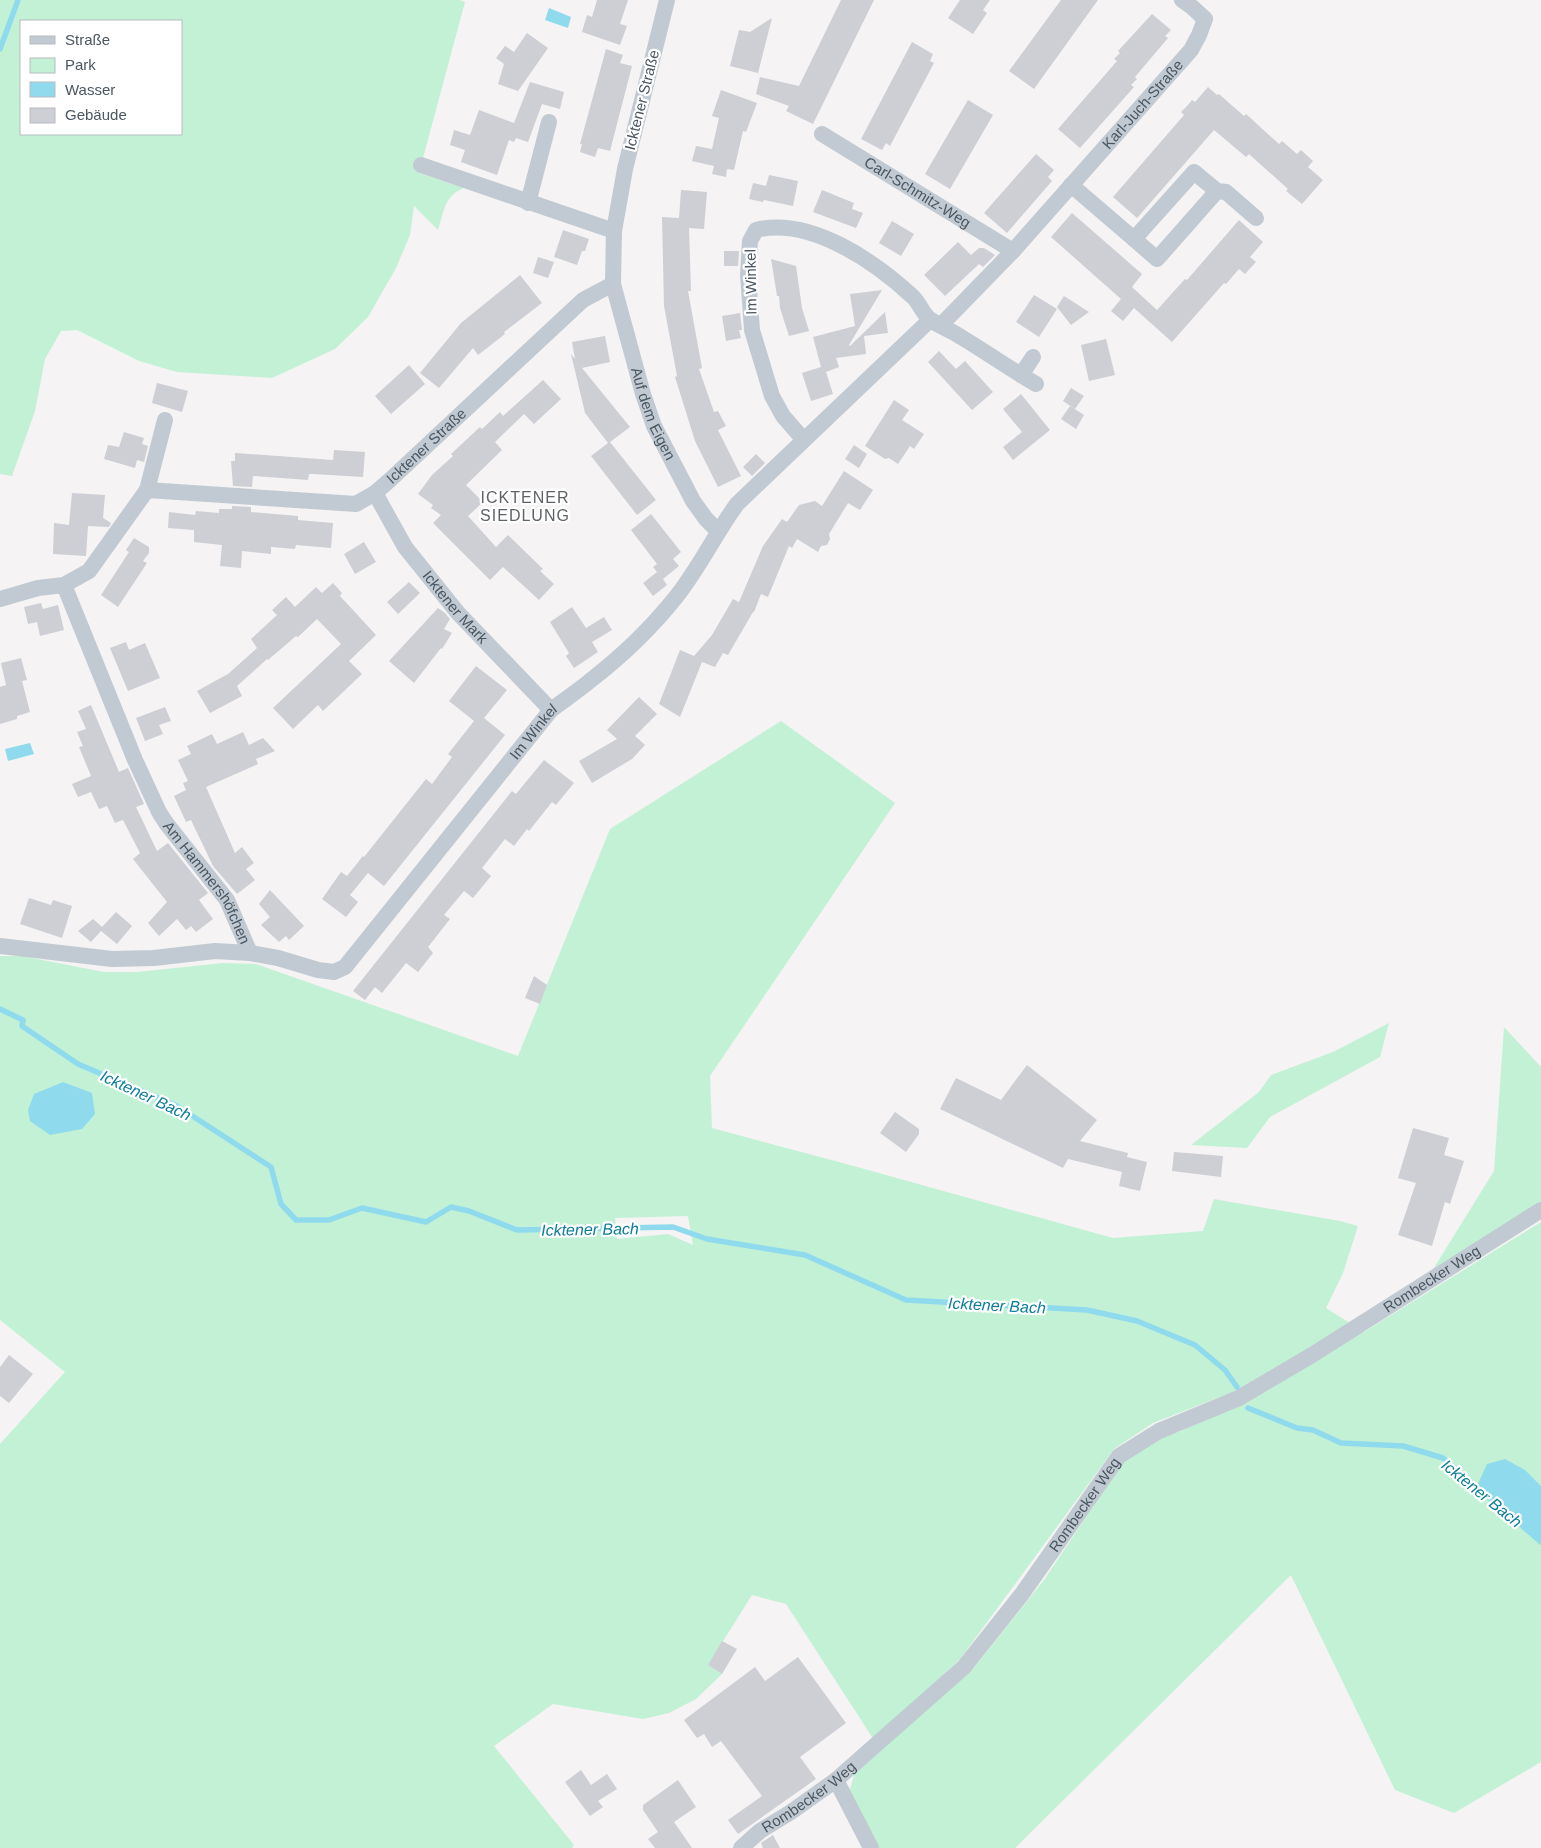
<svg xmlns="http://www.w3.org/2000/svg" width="1541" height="1848" viewBox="0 0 1541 1848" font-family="Arial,sans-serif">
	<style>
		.green { fill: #c3f1d5; fill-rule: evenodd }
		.water { fill: #90daee }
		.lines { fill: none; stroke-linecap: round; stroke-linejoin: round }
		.stream { stroke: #90daee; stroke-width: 5.5 }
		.building { fill: #cdcfd5 }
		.street { stroke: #c1cad2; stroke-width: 16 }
		.labels { text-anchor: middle; stroke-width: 4.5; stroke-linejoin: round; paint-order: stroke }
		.street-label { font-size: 15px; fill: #4a5661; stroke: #fff }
		.neighbourhood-label { font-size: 16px; letter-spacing: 1px; fill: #5f6368; stroke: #fff }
		.water-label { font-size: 16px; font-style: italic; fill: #0c7c9b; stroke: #fff }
	</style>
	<rect width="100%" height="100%" fill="#f5f3f3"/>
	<!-- green -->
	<path class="green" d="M 0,0 L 459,0 L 465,2 L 419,173 L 464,188 C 445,195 444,211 438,230 L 414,206 L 410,235 L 396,268 L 368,317 L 335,349 L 272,378 L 177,372 L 139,361 L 77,330 L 61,331 L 45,359 L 35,411 L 12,476 L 0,474 ZM 21,21 L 181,21 L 181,134 L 21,134 Z
		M 781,721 L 895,803 L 710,1076 L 712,1128 L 850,1165 L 1113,1238 L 1203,1231 L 1214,1199 L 1340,1221 L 1358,1226 L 1343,1273 L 1326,1308 L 1364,1332 L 1541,1222 L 1541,1762 L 1454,1813 L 1395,1790 L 1291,1575 L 1015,1848 L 877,1848 L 849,1793 L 855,1771 L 973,1669 L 1044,1580 L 1125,1459 L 1168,1433 L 1179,1432 L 1228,1409 L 1225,1395 L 1153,1423 L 1114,1449 L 960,1659 L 874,1740 L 786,1604 L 752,1595 L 708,1665 L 722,1674 L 696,1699 L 669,1713 L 643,1719 L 553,1704 L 494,1746 L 574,1845 L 572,1848 L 0,1848 L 0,1444 L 65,1372 L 0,1320 L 0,956 L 22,956 L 104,972 L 137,972 L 223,963 L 256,964 L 518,1056 L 610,829 ZM 688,1216 L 693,1245 L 668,1234 L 617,1239 L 615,1218 Z
		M 1389,1023 L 1380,1057 L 1270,1117 L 1247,1148 L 1191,1145 L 1259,1092 L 1271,1075 L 1333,1052 Z
		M 1504,1027 L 1541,1067 L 1541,1203 L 1432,1271 L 1494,1171 Z"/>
	<!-- water -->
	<path class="water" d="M 549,8 L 571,17 L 568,28 L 545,20 Z
		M 30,743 L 34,754 L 8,761 L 5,749 Z
		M 63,1082 L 92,1093 L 95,1114 L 82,1129 L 50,1135 L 30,1121 L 28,1110 L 34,1094 Z
		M 1505,1459 L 1525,1470 L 1541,1486 L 1541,1542 L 1477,1486 L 1487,1464 Z"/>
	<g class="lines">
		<!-- stream -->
		<path class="stream" d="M 0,49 L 18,0
			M 0,1009 L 23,1020 L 22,1026 L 78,1064 L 177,1106 L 271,1167 L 281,1204 L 296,1220 L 329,1220 L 362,1208 L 426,1222 L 451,1207 L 469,1211 L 517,1230 L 673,1227 L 707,1239 L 805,1255 L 906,1300 L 1087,1310 L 1137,1321 L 1195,1345 L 1225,1370 L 1237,1387
			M 1248,1408 L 1297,1428 L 1313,1430 L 1341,1443 L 1403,1446 L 1443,1458 L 1541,1542"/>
	</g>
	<!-- building -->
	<path class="building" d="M 597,0 L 628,0 L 620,24 L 627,26 L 620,45 L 582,32 L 587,15 L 592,17 Z
		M 841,0 L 874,0 L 813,124 L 786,111 L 789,106 L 756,94 L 760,77 L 799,86 Z
		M 960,0 L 990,0 L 983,10 L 987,13 L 973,34 L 948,18 Z
		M 1061,0 L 1098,0 L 1034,89 L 1009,71 Z
		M 1152,14 L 1171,30 L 1165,36 L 1168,38 L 1135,77 L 1137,79 L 1131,85 L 1134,87 L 1080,148 L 1058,129 L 1117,61 L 1114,59 L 1120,53 L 1118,51 Z
		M 772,18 L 758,73 L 730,66 L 739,30 L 750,32 Z
		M 527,33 L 548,48 L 518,91 L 498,84 L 504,64 L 496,58 L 505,46 L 514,52 Z
		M 912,42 L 933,54 L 930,61 L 934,63 L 890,146 L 886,143 L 882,150 L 861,139 Z
		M 606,49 L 623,55 L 620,63 L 632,66 L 610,151 L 598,148 L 595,157 L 580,152 L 582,144 L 580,144 Z
		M 530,82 L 564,92 L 560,109 L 542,104 L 528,142 L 516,138 L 514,142 L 509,140 L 497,175 L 461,162 L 465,150 L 450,145 L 454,130 L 470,135 L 479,110 L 514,123 Z
		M 1208,87 L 1217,95 L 1219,94 L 1244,116 L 1246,114 L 1279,144 L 1282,141 L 1297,154 L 1301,150 L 1313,161 L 1308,167 L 1323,180 L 1302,204 L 1286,191 L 1288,189 L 1249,154 L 1246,157 L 1214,130 L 1137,218 L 1113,197 L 1184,115 L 1181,112 L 1187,106 L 1192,100 L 1195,102 Z
		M 721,90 L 757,103 L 746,132 L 743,131 L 734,170 L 727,169 L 726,177 L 712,174 L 714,166 L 692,161 L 696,146 L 712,149 L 719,118 L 712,116 Z
		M 968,100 L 993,115 L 950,189 L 925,174 Z
		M 1036,154 L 1054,170 L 1048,177 L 1052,181 L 1007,233 L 984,213 Z
		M 769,175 L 798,181 L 793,206 L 764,200 L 763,202 L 749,199 L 753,183 L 766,186 Z
		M 681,190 L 707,192 L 704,229 L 689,228 L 691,291 L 688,291 L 702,368 L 699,369 L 714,412 L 718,411 L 726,426 L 718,430 L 741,476 L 718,487 L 695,441 L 675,377 L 677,376 L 664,306 L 662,217 L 679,218 Z
		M 822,190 L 854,203 L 852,209 L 863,213 L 856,228 L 813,212 Z
		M 1072,213 L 1142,274 L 1132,287 L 1157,310 L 1185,279 L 1187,280 L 1239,220 L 1263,242 L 1250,257 L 1256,262 L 1245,274 L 1239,269 L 1226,284 L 1224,283 L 1172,342 L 1134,308 L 1123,321 L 1111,311 L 1121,299 L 1051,237 Z
		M 892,221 L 914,234 L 901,256 L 879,243 Z
		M 563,230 L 589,239 L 585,251 L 582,251 L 577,265 L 554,257 Z
		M 958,242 L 971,255 L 979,248 L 984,248 L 995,255 L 983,267 L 979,264 L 945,296 L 924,275 Z
		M 724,251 L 739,251 L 738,266 L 724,266 Z
		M 538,257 L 554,262 L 548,278 L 533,273 Z
		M 771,259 L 796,266 L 802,308 L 809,331 L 789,336 L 780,308 L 779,296 L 777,296 Z
		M 520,275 L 542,303 L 504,332 L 505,334 L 478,355 L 473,348 L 439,388 L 420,373 L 461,323 Z
		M 882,290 L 849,345 L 850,346 L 885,312 L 888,333 L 864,336 L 866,354 L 836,358 L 839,367 L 826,372 L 833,394 L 811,401 L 802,373 L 821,367 L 813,337 L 855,326 L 850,294 Z
		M 1034,295 L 1057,309 L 1039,337 L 1016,322 Z
		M 1064,296 L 1089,312 L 1071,325 L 1057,307 Z
		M 740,313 L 742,330 L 739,330 L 741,338 L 726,341 L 722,316 Z
		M 605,336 L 610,362 L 582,368 L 630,427 L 610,442 L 656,500 L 637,515 L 591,456 L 608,443 L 585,413 L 571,354 L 575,359 L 572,342 Z
		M 1106,339 L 1115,375 L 1089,381 L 1081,345 Z
		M 939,351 L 956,369 L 965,361 L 993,392 L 972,410 L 928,362 Z
		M 409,365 L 425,384 L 391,414 L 375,396 Z
		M 543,380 L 561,399 L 534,424 L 524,414 L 495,442 L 502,450 L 466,485 L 483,502 L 468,516 L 496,547 L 508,535 L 543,569 L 540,571 L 554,584 L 539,600 L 503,567 L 490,580 L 433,523 L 441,515 L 431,508 L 433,505 L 418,494 L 432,475 L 453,456 L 451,454 L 480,427 L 482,429 L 500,412 L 503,416 Z
		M 157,383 L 188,391 L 182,412 L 152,403 Z
		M 1071,388 L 1084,396 L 1075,409 L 1063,401 Z
		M 1021,394 L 1050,430 L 1013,460 L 1003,447 L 1022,432 L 1003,409 Z
		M 894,400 L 909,410 L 902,420 L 924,434 L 914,449 L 910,446 L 898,464 L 889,458 L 885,459 L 865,446 Z
		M 1070,406 L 1084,415 L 1076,429 L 1061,419 Z
		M 124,432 L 144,438 L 142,444 L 148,446 L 144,462 L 137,460 L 135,468 L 104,459 L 108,445 L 119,447 Z
		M 854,445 L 867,454 L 859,468 L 845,459 Z
		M 334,450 L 365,452 L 363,477 L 313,474 L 309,474 L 308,480 L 253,476 L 252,487 L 233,486 L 231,461 L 235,461 L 235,453 L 333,460 Z
		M 756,454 L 765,463 L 752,476 L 743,467 Z
		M 844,471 L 873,490 L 860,510 L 848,503 L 829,534 L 830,539 L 827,545 L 821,546 L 818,552 L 797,539 L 792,548 L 789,546 L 768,597 L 761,594 L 754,612 L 753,612 L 728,655 L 723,653 L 715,667 L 702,662 L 680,717 L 659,704 L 680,650 L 694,656 L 712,635 L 733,599 L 739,602 L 763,546 L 782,519 L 787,522 L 799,505 L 815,501 L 822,506 Z
		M 72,493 L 105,495 L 103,518 L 111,523 L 109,527 L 88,526 L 86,556 L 53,554 L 54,523 L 69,525 Z
		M 232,506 L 251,507 L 251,512 L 298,516 L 298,520 L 333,523 L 331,548 L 296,545 L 295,549 L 271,547 L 271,554 L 242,551 L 241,568 L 220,566 L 222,545 L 194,542 L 194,530 L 168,528 L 169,512 L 195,515 L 196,511 L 219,513 L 219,509 L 232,509 Z
		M 651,514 L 681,552 L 673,559 L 679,566 L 663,579 L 667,585 L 653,596 L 643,583 L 657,572 L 653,567 L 657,564 L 631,530 Z
		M 134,538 L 149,547 L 149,553 L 143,561 L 147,563 L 118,607 L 101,595 L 129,552 L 126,550 Z
		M 364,542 L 376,562 L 355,574 L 344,554 Z
		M 409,582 L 420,593 L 398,614 L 387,602 Z
		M 333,583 L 342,593 L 340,596 L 376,635 L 349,661 L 362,674 L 323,711 L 318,705 L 293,729 L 273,708 L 341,644 L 317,619 L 298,637 L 296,636 L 268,660 L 267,659 L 237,686 L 242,696 L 210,713 L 197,691 L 228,674 L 257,648 L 251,639 L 277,615 L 272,610 L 286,597 L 295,607 L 316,587 L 322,593 Z
		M 41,603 L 43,609 L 58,605 L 64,630 L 40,636 L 37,622 L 28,624 L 24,607 Z
		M 572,607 L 586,628 L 604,617 L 612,630 L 592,642 L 598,652 L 574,668 L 566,656 L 569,653 L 550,622 Z
		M 438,608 L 445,613 L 450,619 L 444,629 L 452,633 L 442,649 L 441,648 L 414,683 L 389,661 Z
		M 126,642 L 129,650 L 145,643 L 160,678 L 128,691 L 110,648 Z
		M 21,658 L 27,680 L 22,681 L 30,712 L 17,716 L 17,719 L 0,724 L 0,687 L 6,685 L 1,663 Z
		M 476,666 L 507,690 L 484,718 L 505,735 L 384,886 L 368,873 L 350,895 L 358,902 L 346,917 L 322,899 L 341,872 L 347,876 L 363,856 L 364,857 L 426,779 L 432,784 L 452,757 L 448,754 L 474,721 L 449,701 Z
		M 639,697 L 657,714 L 635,736 L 645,745 L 632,759 L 592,783 L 579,761 L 617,739 L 607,730 Z
		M 91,705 L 119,772 L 128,768 L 144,804 L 136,807 L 157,851 L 168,843 L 208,893 L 199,900 L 213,919 L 196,932 L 191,926 L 186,930 L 177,919 L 159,936 L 148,923 L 167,902 L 133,859 L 140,853 L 123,820 L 115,823 L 107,806 L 99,809 L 91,792 L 78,797 L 72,784 L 91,776 L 79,747 L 83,746 L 77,732 L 86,729 L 78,711 Z
		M 165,707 L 171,721 L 159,725 L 163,734 L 145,741 L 136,718 Z
		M 243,732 L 249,745 L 263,738 L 275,751 L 256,759 L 258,764 L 206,787 L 235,853 L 242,847 L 254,863 L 246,869 L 255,880 L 237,894 L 213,866 L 191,820 L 186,822 L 174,796 L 186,790 L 183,783 L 188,781 L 178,760 L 191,754 L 187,746 L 212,734 L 217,744 Z
		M 544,760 L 574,783 L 556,805 L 552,802 L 529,831 L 527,829 L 514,846 L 505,839 L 482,868 L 491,876 L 473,898 L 464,891 L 444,915 L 450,919 L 428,947 L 433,953 L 418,972 L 406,963 L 382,993 L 375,987 L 365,1000 L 353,991 L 512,791 L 516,794 Z
		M 270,890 L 304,926 L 289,940 L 286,936 L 279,942 L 261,925 L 270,917 L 259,904 Z
		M 29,898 L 51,905 L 53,900 L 72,906 L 62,938 L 20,924 Z
		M 116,912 L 132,926 L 117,944 L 101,931 L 91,942 L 78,931 L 93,919 L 102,927 Z
		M 534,976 L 547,985 L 540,1004 L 525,998 Z
		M 1027,1065 L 1097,1120 L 1080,1141 L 1128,1153 L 1127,1157 L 1147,1162 L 1140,1191 L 1119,1186 L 1122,1172 L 1068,1159 L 1063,1168 L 940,1109 L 956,1078 L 1001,1100 Z
		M 895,1112 L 919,1129 L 919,1134 L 906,1152 L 880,1133 Z
		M 1413,1128 L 1449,1138 L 1444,1155 L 1464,1161 L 1450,1204 L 1445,1202 L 1432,1246 L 1398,1235 L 1416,1183 L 1398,1178 Z
		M 1174,1152 L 1223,1156 L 1221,1177 L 1172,1171 Z
		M 9,1355 L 33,1374 L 9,1403 L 0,1396 L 0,1367 Z
		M 722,1641 L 737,1649 L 722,1674 L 708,1665 Z
		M 798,1657 L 846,1723 L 800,1757 L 816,1779 L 738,1834 L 728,1820 L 762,1796 L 721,1741 L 712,1747 L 704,1734 L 697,1738 L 684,1720 L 755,1667 L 765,1681 Z
		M 581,1770 L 591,1785 L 607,1774 L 617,1789 L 598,1801 L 603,1807 L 590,1816 L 565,1782 Z
		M 678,1780 L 696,1807 L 674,1822 L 692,1848 L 655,1848 L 648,1839 L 658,1832 L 643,1810 L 643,1805 Z
		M 773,1835 L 780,1848 L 763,1848 L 761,1843 Z"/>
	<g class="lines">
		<!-- street -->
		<g class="street">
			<path id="s1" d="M 667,0 L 625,169 L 614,231 L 613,284 L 643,394 L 654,426 L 693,501 L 706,519 L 718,531"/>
			<path id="s2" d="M 822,134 L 1013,251"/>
			<path d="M 421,165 L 614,231"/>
			<path d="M 1071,185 L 1134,239 L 1194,172 L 1217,191 L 1226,192 L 1256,218"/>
			<path d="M 528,203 L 549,122"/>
			<path d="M 1134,239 L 1157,259 L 1217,191"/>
			<path id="s3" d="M 941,325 L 1013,251 L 1191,50 L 1199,35 L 1205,19 L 1192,7 L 1182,0"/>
			<path d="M 1021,375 L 1033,357"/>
			<path d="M 803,439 L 783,416 L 772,396 L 752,330 L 748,275 L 750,241 L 756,230 C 810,216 875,262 912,296 C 920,303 923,315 931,320 C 939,326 952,331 961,337 C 986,352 1010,369 1036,384"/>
			<path d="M 147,490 L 165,420"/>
			<path id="s4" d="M 375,493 L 405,547 L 458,613 L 551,710"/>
			<path id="s5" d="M 64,585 L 135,760 L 159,812 L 166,823 L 227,900 L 250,953"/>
			<path id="s6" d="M 0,599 L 38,588 L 64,585 L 89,571 L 147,490 L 356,504 L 375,493 L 391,479 L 583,300 L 613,284"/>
			<path id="s7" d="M 0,946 L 112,959 L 154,958 L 215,951 L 250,953 L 278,958 L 318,970 L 334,972 L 345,967 L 551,710 C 564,700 578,691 591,680 C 622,656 652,627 676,597 C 700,567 715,534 737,504 L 930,320"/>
			<path d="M 836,1780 L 871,1848"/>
			<path id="s8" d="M 741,1848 L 760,1831 L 791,1812 L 836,1780 L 964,1667 L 1022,1594 L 1119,1456 L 1159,1431 L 1239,1398 L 1312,1355 L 1541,1210"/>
		</g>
	</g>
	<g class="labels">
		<!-- street labels -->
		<g class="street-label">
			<text transform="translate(642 100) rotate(-76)" y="5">Icktener Straße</text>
			<text dy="5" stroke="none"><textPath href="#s3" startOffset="299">Karl-Juch-Straße</textPath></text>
			<text dy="5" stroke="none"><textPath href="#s2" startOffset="112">Carl-Schmitz-Weg</textPath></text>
			<text transform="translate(751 282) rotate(-91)" y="5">Im Winkel</text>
			<text dy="5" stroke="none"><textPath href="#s1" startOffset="426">Auf dem Eigen</textPath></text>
			<text dy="5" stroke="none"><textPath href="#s6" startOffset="495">Icktener Straße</textPath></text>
			<text dy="5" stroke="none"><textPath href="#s4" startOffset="140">Icktener Mark</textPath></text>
			<text dy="5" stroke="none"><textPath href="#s7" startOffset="651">Im Winkel</textPath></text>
			<text dy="5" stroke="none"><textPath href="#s5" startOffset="332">Am Hammershöfchen</textPath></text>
			<text dy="5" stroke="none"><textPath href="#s8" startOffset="910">Rombecker Weg</textPath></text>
			<text dy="5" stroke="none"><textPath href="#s8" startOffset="490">Rombecker Weg</textPath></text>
			<text dy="5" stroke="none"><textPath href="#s8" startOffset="85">Rombecker Weg</textPath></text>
		</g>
		<!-- neighbourhood labels -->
		<g class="neighbourhood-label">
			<text x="525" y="503">ICKTENER<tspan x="525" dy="18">SIEDLUNG</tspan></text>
		</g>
		<!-- water labels -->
		<g class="water-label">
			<text transform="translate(146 1095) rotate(25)" y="6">Icktener Bach</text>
			<text transform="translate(590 1229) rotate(-1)" y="6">Icktener Bach</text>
			<text transform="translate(997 1305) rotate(3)" y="6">Icktener Bach</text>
			<text transform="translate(1482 1493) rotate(39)" y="6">Icktener Bach</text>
		</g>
	</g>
	<!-- legend -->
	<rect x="20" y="20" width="162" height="115" fill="#ffffff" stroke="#b7bbc0"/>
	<rect x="30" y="36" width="25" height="8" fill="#c1cad2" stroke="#b7bbc0"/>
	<text x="65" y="45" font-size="15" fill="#4a5661">Straße</text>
	<rect x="30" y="58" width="25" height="15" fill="#c3f1d5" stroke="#b7bbc0"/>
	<text x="65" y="70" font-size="15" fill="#4a5661">Park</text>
	<rect x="30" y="82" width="25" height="15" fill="#90daee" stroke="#b7bbc0"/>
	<text x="65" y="95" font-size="15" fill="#4a5661">Wasser</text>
	<rect x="30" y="108" width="25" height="15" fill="#cdcfd5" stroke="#b7bbc0"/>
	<text x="65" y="120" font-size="15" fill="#4a5661">Gebäude</text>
</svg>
